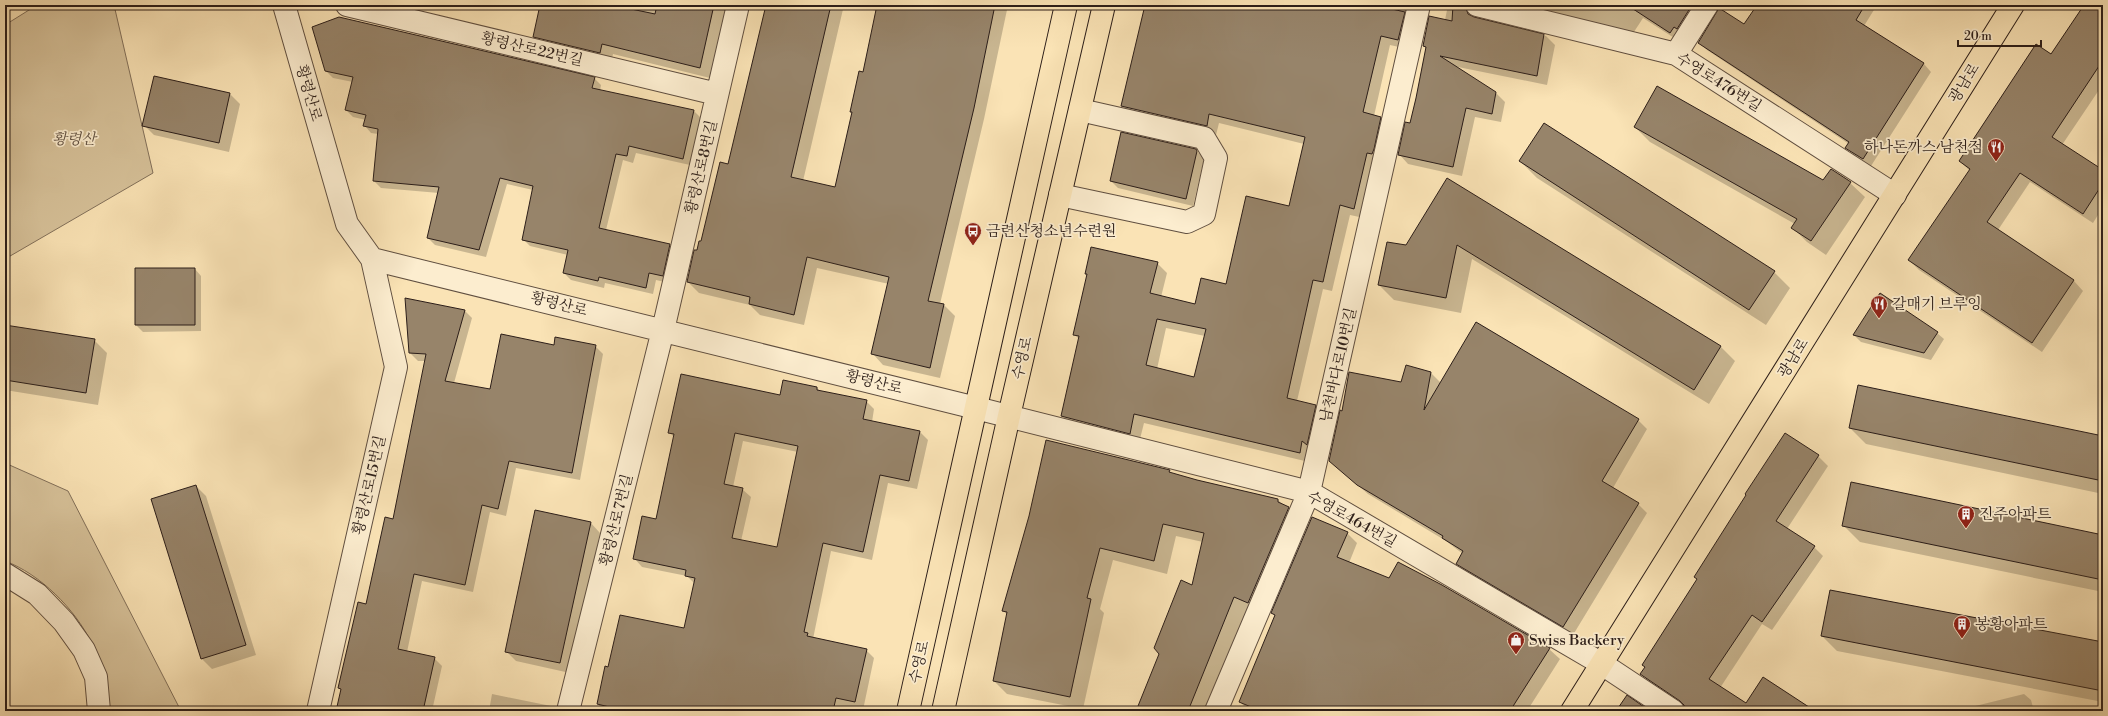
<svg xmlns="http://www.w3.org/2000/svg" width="2108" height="716" viewBox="0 0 2108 716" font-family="'Libre Bodoni','Noto Serif KR',serif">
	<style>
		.green { fill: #d7c29a; stroke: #82705a }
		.shadow { fill: #0003; fill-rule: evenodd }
		.building { fill: #97846a; stroke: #2c1e19; fill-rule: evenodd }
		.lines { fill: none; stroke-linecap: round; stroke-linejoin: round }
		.minor-casing { stroke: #604f40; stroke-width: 24 }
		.major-casing { stroke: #2c1e19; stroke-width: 24 }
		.minor { stroke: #fcedcf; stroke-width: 22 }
		.major { stroke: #fae3b5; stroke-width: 22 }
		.labels { text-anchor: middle; stroke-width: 3.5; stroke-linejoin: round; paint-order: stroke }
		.street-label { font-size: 15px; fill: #2c1e19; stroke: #fcedcf }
		.park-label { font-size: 15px; font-style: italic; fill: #5f4f40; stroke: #fcedcf }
		.poi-label { font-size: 15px; fill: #2c1e19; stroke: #fcedcf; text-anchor: start }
	</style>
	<rect width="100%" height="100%" fill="#fae3b5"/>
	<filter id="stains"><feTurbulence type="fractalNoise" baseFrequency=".005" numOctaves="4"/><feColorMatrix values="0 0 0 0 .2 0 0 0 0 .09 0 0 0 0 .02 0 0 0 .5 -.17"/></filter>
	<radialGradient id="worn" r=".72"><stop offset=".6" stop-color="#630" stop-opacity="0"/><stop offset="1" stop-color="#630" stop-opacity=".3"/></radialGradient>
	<!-- green -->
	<path class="green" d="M 37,5 L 114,5 L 153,173 L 5,259 L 5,25 Z
		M 5,463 L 68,491 L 181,711 L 108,711 C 104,693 98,658 91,642 C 75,609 40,574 5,561 Z"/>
	<!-- shadow -->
	<path class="shadow" d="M 541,5 L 729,5 L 710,78 L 613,54 L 611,63 L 545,47 L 534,37 Z
		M 767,5 L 844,5 L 803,181 L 835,189 L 853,114 L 851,112 L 864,73 L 877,11 L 852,5 L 1008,5 L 984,119 L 940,304 L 944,305 L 955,316 L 940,378 L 883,365 L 873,354 L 889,284 L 817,268 L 804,325 L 760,315 L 750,305 L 699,293 L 688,282 L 729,165 Z
		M 1147,5 L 1409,5 L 1408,49 L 1390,45 L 1374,116 L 1380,118 L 1390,127 L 1364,218 L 1350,215 L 1332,291 L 1323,289 L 1297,401 L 1315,406 L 1325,415 L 1309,462 L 1144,423 L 1139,443 L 1071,426 L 1062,416 L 1079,339 L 1074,334 L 1088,276 L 1086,274 L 1157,263 L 1167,273 L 1161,297 L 1196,305 L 1226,285 L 1290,207 L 1304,144 L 1219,123 L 1216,135 L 1132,116 L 1122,106 ZM 1166,328 L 1205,336 L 1195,378 L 1157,369 Z
		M 1448,5 L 1477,5 L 1474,11 L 1474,18 L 1546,36 L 1555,45 L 1547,85 L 1453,66 L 1496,93 L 1505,102 L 1501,122 L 1475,117 L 1462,176 L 1408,164 L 1399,154 L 1410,125 L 1417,98 L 1426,48 L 1424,46 L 1445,20 Z
		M 1505,5 L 1708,5 L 1679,41 L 1643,18 L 1632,35 Z
		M 1758,5 L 1877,5 L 1864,26 L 1924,64 L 1931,72 L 1871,166 L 1854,155 L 1846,148 L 1849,144 L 1707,50 L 1699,42 L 1745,25 Z
		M 2085,5 L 2100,5 L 2103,7 L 2103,84 L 2062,145 L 2103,172 L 2103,207 L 2093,223 L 2030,182 L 1998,230 L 2074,281 L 2083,291 L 2042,352 L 1919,270 L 1909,260 L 1970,171 L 1960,161 L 2051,55 Z
		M 326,71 L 594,78 L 601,85 L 600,91 L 694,111 L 701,118 L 690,165 L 636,153 L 633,163 L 623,160 L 606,230 L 669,245 L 676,252 L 669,283 L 656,280 L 653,294 L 605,283 L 604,288 L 571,280 L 564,273 L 568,255 L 530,246 L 523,239 L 533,190 L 507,184 L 486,257 L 435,245 L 428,238 L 439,193 L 381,188 L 374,181 L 378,134 L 371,133 L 365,126 L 366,120 L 353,117 L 346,110 L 353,82 L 333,78 Z
		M 155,77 L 230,94 L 240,104 L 229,152 L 154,135 L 144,125 Z
		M 1635,127 L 1823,182 L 1850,183 L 1865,197 L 1826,255 L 1807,242 L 1792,227 L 1795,224 L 1650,142 Z
		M 1196,150 L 1204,159 L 1193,206 L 1118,188 L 1111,181 Z
		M 1520,161 L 1774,272 L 1790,288 L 1766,325 L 1537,178 Z
		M 1447,179 L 1720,346 L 1735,361 L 1709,404 L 1472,259 L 1461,313 L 1394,300 L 1379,285 L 1406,246 Z
		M 195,269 L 201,276 L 201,331 L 143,332 L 136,325 Z
		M 464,310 L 472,318 L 454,383 L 490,390 L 555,346 L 595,346 L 603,354 L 580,480 L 516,468 L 506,516 L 490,512 L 473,592 L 422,581 L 407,652 L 434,658 L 442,666 L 432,711 L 337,711 L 342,690 L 339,688 L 393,520 L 425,361 L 418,361 L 410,353 Z
		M 5,326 L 94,340 L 107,353 L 98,405 L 5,390 Z
		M 1937,333 L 1944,339 L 1931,360 L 1861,342 L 1854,335 Z
		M 1431,373 L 1441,383 L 1638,420 L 1647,429 L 1613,488 L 1638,504 L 1647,513 L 1573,635 L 1466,573 L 1457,563 L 1463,554 L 1446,541 L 1368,494 L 1330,461 L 1343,412 L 1402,383 Z
		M 817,388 L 820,391 L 866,401 L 874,409 L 872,422 L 920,432 L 928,440 L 917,489 L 888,483 L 872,560 L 831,551 L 813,639 L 866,650 L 874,658 L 863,710 L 844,706 L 843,711 L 599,711 L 600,707 L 598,704 L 609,668 L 685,629 L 695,584 L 687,576 L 642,567 L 634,558 L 657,520 L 675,438 L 669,432 L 781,396 ZM 743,441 L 798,452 L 777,548 L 741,541 L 751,497 L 742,489 L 733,487 Z
		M 1850,428 L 2103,437 L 2103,494 L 1866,444 Z
		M 1785,434 L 1818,456 L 1828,466 L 1787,529 L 1814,547 L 1823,556 L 1772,630 L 1762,624 L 1720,688 L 1718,711 L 1686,711 L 1686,708 L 1651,684 L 1642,674 L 1646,668 L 1643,665 L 1698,580 Z
		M 1169,471 L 1173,474 L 1278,500 L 1301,520 L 1261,615 L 1247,609 L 1206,711 L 1137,711 L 1193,586 L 1203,542 L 1176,536 L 1167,574 L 1113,560 L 1100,609 L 1104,613 L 1083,709 L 1007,694 L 994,681 L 1008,615 L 1003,611 Z
		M 196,486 L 206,496 L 256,655 L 212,669 L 202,659 Z
		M 590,522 L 600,533 L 570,673 L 516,661 L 506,651 Z
		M 1843,525 L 2103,536 L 2103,592 L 1860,542 Z
		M 1347,533 L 1357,543 L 1349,563 L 1549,649 L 1560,659 L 1527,711 L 1249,711 L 1240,702 L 1276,616 L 1272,613 Z
		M 1822,636 L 2103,643 L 2103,702 L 1837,651 Z
		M 492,694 L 551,706 L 556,711 L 489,711 Z
		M 2024,694 L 2031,700 L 2034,711 L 1955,711 Z"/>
	<!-- building -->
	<path class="building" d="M 540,5 L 612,5 L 655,14 L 657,5 L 714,5 L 700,68 L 602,44 L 600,53 L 533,37 Z
		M 766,5 L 831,5 L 791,177 L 835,187 L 852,112 L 850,112 L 859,71 L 863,72 L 877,5 L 995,5 L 974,108 L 928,301 L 944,304 L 930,368 L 871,354 L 889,277 L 807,257 L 794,315 L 749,304 L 750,297 L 687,282 L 694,250 L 697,250 L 699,241 L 701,241 L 720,162 L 728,164 Z
		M 1145,5 L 1393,5 L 1392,9 L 1405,12 L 1398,40 L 1381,36 L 1363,112 L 1381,117 L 1374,149 L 1372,154 L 1367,153 L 1354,209 L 1340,205 L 1323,282 L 1313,280 L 1287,398 L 1316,405 L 1307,445 L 1302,441 L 1300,453 L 1134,414 L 1130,434 L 1061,416 L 1079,336 L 1073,335 L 1087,274 L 1085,274 L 1091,247 L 1158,262 L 1150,293 L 1195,304 L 1201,278 L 1226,284 L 1246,196 L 1289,206 L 1305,137 L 1209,114 L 1207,126 L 1121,106 ZM 1157,319 L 1206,329 L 1194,377 L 1146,365 Z
		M 1453,5 L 1465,5 L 1468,14 L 1474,17 L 1544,34 L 1537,76 L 1440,56 L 1496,92 L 1492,114 L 1466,108 L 1453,167 L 1398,155 L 1405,122 L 1410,123 L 1416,98 L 1426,47 L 1423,46 L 1429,16 L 1452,21 Z
		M 1627,5 L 1692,5 L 1677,29 L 1674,27 L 1670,33 Z
		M 1757,5 L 1865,5 L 1856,20 L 1924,63 L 1863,159 L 1845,148 L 1849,142 L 1698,43 L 1719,8 L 1744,24 Z
		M 2084,5 L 2103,5 L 2103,60 L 2052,137 L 2103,170 L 2103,183 L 2083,214 L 2020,173 L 1987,222 L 2074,280 L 2032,343 L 1908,260 L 1970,169 L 1959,161 L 2036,44 L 2051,54 Z
		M 339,17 L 595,77 L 592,88 L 694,110 L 683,159 L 629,146 L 627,156 L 616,154 L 599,228 L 670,244 L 663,276 L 649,273 L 646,288 L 599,277 L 598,281 L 563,273 L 568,250 L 522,240 L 533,186 L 500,178 L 479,250 L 427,238 L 439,187 L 373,181 L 378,129 L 363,126 L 366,115 L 345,110 L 353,77 L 325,71 L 312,27 Z
		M 154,76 L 230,93 L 219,143 L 142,126 Z
		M 1657,86 L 1823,180 L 1831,169 L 1851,182 L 1811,241 L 1791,228 L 1797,219 L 1634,127 Z
		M 1544,123 L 1775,271 L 1749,310 L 1519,161 Z
		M 1121,132 L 1196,149 L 1197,151 L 1186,199 L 1110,181 Z
		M 1447,178 L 1721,346 L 1694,390 L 1457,245 L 1446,298 L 1378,285 L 1387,242 L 1406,245 Z
		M 135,268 L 195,268 L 195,325 L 135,325 Z
		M 1880,293 L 1938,332 L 1924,353 L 1853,335 Z
		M 405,298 L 465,310 L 445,381 L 490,389 L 501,334 L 554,345 L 555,337 L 596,345 L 572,473 L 509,461 L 498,509 L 482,505 L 465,585 L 414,574 L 398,649 L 435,657 L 423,711 L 336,711 L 341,689 L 338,688 L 358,602 L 366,604 L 385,517 L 393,519 L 426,354 L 409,353 Z
		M 1476,322 L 1639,419 L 1602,481 L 1639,503 L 1563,627 L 1456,564 L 1463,551 L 1442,538 L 1443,536 L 1357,485 L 1329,461 L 1340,410 L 1342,411 L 1349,372 L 1401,382 L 1406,365 L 1431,372 L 1424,410 Z
		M 5,325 L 95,339 L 86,393 L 5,380 Z
		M 681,374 L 780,395 L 783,380 L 817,387 L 817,390 L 867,400 L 863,419 L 920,431 L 909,481 L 880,475 L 863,552 L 823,543 L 804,632 L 808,633 L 807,636 L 867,649 L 855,702 L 836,698 L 833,711 L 626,711 L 597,704 L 605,666 L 608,667 L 620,615 L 684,628 L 695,578 L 685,576 L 686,570 L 633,559 L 642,516 L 656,519 L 674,434 L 668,433 ZM 735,433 L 798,446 L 777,547 L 732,538 L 743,488 L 724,484 Z
		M 1858,385 L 2103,436 L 2103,481 L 1849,428 Z
		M 1785,433 L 1819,455 L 1776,521 L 1815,546 L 1762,622 L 1752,615 L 1709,679 L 1746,703 L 1763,677 L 1815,711 L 1685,711 L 1684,705 L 1680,701 L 1640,674 L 1645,667 L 1642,665 L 1697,579 L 1694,577 L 1746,495 L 1745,494 Z
		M 1046,440 L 1170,470 L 1169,472 L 1197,480 L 1278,499 L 1278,502 L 1289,507 L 1248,603 L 1234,597 L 1188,711 L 1136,711 L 1159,654 L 1154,648 L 1181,580 L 1192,585 L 1204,533 L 1163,524 L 1154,561 L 1100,548 L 1087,598 L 1091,599 L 1070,697 L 993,681 L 1007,612 L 1002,611 L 1029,516 Z
		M 1851,482 L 2103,535 L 2103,580 L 1842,526 Z
		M 196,485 L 246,645 L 201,659 L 151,499 Z
		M 535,510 L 591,522 L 560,663 L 505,652 Z
		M 1312,517 L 1348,532 L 1337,557 L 1389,578 L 1398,562 L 1442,585 L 1550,648 L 1510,711 L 1261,711 L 1239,702 L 1275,615 L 1271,613 Z
		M 1830,590 L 2103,642 L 2103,691 L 1821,636 Z
		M 1627,695 L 1650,711 L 1616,711 Z"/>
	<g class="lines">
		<!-- minor casing -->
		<g class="minor-casing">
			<path id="minor" d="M 284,5 L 347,224 L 372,259 L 976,408 L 1309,492 L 1602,664 L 1673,711
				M 347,5 L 717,94
				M 1477,5 L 1676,54 L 1895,195
				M 1676,54 L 1707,5
				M 1060,195 L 1187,222 L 1204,214 L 1216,158 L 1204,138 L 1080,110
				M 5,574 L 37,594 L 64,622 L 84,650 L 96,677 L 99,711
				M 318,711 L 396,367 L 372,259
				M 568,711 L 663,330 L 738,5
				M 1216,711 L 1309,492 L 1419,5"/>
		</g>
		<!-- major casing -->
		<g class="major-casing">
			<path id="major" d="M 908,711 L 1066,5
				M 943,711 L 1009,416 L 1104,5
				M 1572,711 L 2013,5"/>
		</g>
		<!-- minor -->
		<use href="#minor" class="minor"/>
		<!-- major -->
		<use href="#major" class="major"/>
	</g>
	<!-- icons -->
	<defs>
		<g id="restaurant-pin" transform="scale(0.9)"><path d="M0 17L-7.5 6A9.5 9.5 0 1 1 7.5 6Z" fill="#8f2418" stroke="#fcedcf"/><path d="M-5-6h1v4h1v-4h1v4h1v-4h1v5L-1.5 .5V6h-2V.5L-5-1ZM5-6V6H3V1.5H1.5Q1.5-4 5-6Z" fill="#fff"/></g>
		<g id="bus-pin" transform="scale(0.9)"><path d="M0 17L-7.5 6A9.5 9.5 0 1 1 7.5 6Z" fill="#8f2418" stroke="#fcedcf"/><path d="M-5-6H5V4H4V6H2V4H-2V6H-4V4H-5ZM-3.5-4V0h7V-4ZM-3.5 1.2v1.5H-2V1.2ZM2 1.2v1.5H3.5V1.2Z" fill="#fff"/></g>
		<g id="building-pin" transform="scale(0.9)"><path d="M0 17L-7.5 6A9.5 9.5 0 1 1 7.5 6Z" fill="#8f2418" stroke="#fcedcf"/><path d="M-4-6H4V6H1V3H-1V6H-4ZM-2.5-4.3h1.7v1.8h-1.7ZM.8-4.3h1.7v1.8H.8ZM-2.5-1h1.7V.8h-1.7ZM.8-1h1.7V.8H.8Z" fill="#fff"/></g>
		<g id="shop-pin" transform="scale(0.9)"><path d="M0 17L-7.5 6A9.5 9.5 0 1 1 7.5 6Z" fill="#8f2418" stroke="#fcedcf"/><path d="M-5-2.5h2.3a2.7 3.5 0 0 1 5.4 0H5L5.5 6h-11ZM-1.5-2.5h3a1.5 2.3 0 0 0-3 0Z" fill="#fff"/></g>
	</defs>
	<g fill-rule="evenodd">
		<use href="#restaurant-pin" x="1996" y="147"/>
		<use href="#bus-pin" x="973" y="231"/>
		<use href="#restaurant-pin" x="1879" y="304"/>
		<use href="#building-pin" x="1966" y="514"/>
		<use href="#building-pin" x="1962" y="624"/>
		<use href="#shop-pin" x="1516" y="640"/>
	</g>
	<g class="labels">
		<!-- street labels -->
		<g class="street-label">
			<text transform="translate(532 49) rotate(13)" y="5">황령산로22번길</text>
			<text transform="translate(1719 82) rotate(32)" y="5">수영로476번길</text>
			<text transform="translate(1964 83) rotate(-58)" y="5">광남로</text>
			<text transform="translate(309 93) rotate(74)" y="5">황령산로</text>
			<text transform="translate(701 167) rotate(-77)" y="5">황령산로8번길</text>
			<text transform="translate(559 304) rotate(14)" y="5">황령산로</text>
			<text transform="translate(1022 358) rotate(-77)" y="5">수영로</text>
			<text transform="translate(1793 358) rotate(-58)" y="5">광남로</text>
			<text transform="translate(1338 365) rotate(-77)" y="5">남천바다로10번길</text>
			<text transform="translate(874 382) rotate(14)" y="5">황령산로</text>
			<text transform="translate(369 485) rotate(-77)" y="5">황령산로15번길</text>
			<text transform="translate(1352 519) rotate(29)" y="5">수영로464번길</text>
			<text transform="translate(616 520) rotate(-76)" y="5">황령산로7번길</text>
			<text transform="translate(919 662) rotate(-77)" y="5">수영로</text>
		</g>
		<!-- park labels -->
		<g class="park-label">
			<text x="74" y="144">황령산</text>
		</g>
		<!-- poi labels -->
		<g class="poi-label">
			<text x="1983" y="152" text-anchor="end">하나돈까스 남천점</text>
			<text x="986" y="236">금련산청소년수련원</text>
			<text x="1892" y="309">갈매기 브루잉</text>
			<text x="1979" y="519">진주아파트</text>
			<text x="1975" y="629">봉황아파트</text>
			<text x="1529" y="645">Swiss Backery</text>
		</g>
	</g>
	<!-- margin -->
	<rect width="2108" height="716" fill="none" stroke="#fae3b5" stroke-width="20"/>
	<rect x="6" y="6" width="2096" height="704" fill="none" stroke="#2c1e19" stroke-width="2"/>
	<rect x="10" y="10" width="2088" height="696" fill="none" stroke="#2c1e19"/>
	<!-- scale -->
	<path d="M1958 40v6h83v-6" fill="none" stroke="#2c1e19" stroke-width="2"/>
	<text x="1964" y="40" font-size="12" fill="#2c1e19" stroke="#fcedcf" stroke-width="3" paint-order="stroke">20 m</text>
	<rect width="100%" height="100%" filter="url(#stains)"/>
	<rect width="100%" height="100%" fill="url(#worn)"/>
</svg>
